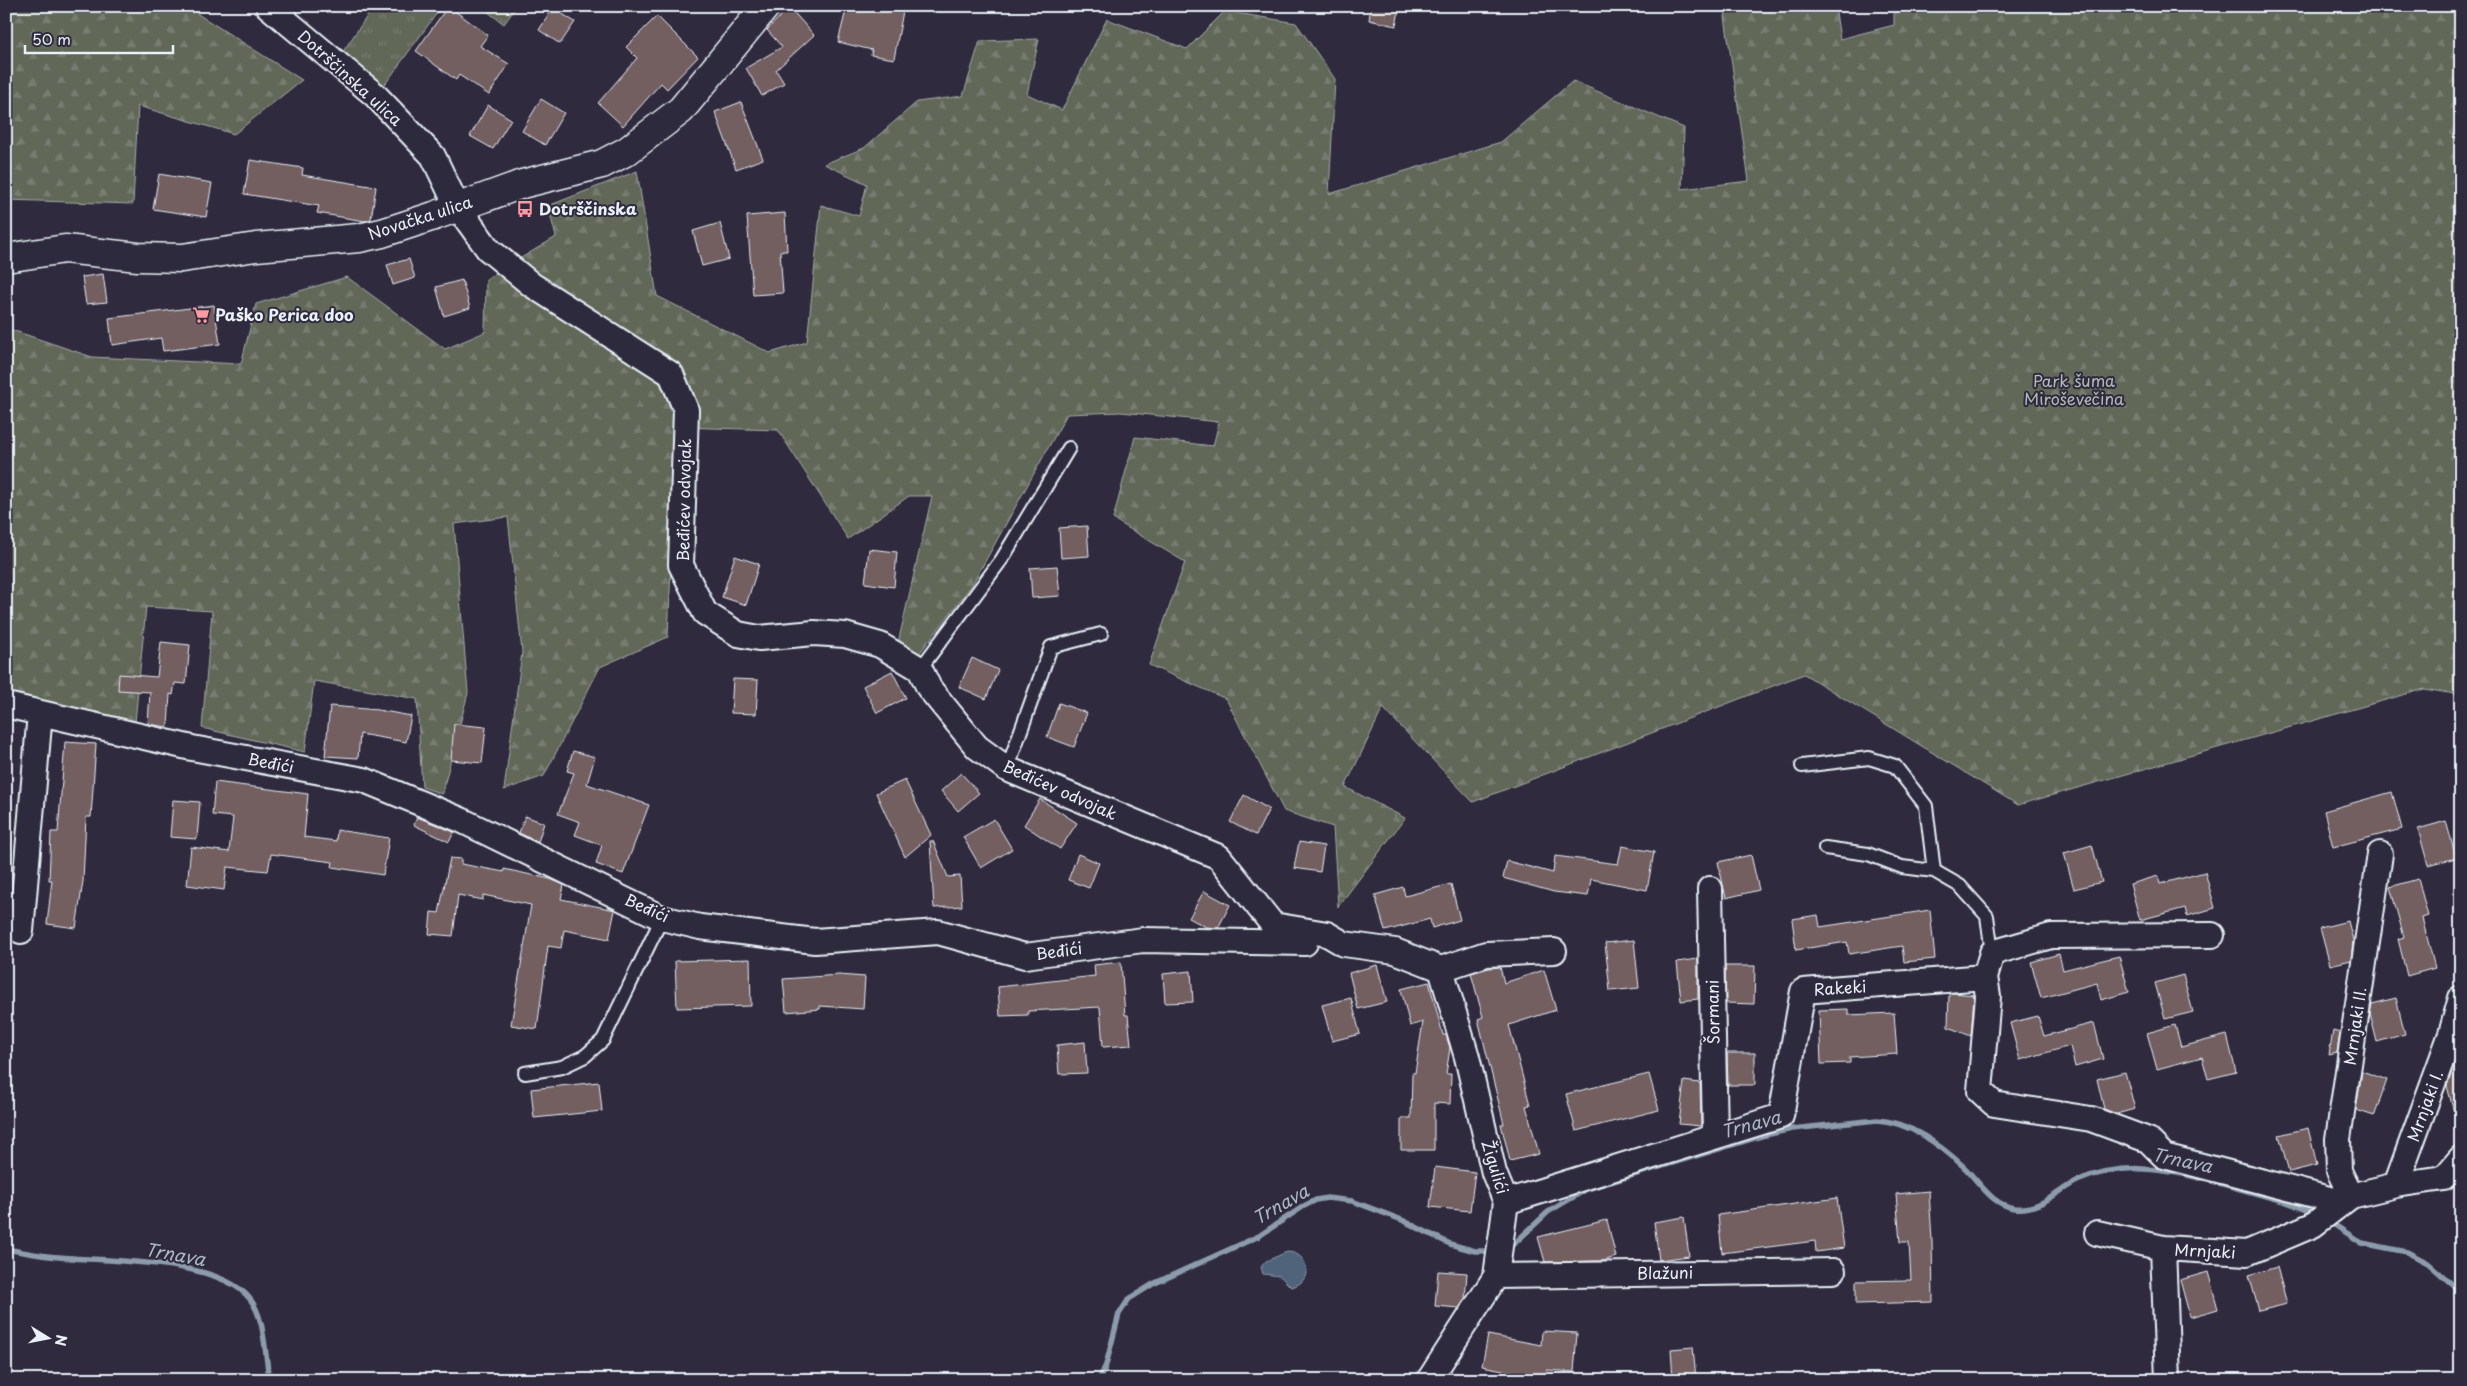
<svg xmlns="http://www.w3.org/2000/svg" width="2467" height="1386" viewBox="0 0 2467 1386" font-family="'Playpen Sans',sans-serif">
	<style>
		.grass { fill: url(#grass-tufts); stroke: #a5aca8 }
		.forest { fill: url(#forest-firs); stroke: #a5aca8 }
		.water { fill: #4f647a; stroke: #8c9cac }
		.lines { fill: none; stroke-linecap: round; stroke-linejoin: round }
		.stream { stroke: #8c9cac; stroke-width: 5.5 }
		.building { fill: #735e60; stroke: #e8f1f8 }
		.lane-casing { stroke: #e8f1f8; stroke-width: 16 }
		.street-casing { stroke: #e8f1f8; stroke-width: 28 }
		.secondary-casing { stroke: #e8f1f8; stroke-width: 31 }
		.lane { stroke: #2f2a3d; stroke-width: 12 }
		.street { stroke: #2f2a3d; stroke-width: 24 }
		.secondary { stroke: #2f2a3d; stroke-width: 28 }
		.labels { text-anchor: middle; stroke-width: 4; stroke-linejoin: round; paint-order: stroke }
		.street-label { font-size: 16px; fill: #e8f1f8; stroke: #2f2a3d }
		.poi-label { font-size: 16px; font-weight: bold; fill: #e8f1f8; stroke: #2f2a3d; text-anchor: start }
		.park-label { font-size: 16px; fill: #b2bab8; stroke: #2f2a3d }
		.water-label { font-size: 18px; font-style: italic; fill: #abb9c6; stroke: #2f2a3d }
	</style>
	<defs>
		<pattern id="grass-tufts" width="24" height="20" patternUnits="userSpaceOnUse" patternTransform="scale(1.25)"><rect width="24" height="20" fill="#626759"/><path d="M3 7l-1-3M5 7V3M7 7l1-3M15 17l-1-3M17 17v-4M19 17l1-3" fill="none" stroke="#787d72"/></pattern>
		<pattern id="forest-firs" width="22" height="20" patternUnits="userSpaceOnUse" patternTransform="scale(1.25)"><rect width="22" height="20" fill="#626759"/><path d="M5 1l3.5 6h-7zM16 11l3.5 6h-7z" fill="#787d72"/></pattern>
	</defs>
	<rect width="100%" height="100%" fill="#2f2a3d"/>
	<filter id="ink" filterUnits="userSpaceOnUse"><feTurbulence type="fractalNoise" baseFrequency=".02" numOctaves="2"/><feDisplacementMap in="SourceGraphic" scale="10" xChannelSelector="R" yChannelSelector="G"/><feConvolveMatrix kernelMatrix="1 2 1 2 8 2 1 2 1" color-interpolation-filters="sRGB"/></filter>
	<g filter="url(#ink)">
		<!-- grass -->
		<path class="grass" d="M 374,6 L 442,6 L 383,87 L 342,53 Z
			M 480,6 L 517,6 L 504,24 Z"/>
		<!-- forest -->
		<path class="forest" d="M 6,6 L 185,6 L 302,80 L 234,134 L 138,106 L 133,204 L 6,200 Z
			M 1727,6 L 1835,6 L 1840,39 L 1894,25 L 1894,6 L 2461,6 L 2461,695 L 2424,689 L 2018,805 L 1804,674 L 1473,802 L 1383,708 L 1345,787 L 1405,818 L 1338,907 L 1333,827 L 1284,811 L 1226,699 L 1149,665 L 1185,562 L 1113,519 L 1135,437 L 1213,446 L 1219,422 L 1121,412 L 1067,414 L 972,585 L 915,659 L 898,643 L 932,496 L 909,496 L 848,539 L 778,430 L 677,427 L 668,637 L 600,667 L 544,776 L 504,790 L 522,652 L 508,517 L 454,524 L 468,693 L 442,794 L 422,787 L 417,699 L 314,681 L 305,752 L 202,728 L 212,611 L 146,607 L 135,722 L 6,698 L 6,328 L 92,357 L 241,364 L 256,304 L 347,277 L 445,349 L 485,332 L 486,279 L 556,237 L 548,206 L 637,171 L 657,296 L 770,353 L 807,342 L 821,205 L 859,216 L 867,184 L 824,164 L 864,148 L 917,102 L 963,96 L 980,41 L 1039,39 L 1027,94 L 1062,110 L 1107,19 L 1187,49 L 1225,11 L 1296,23 L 1335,79 L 1329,194 L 1501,142 L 1573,81 L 1684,128 L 1682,189 L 1749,181 L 1725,17 Z"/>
		<!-- water -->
		<path class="water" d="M 1287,1252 C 1310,1252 1314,1283 1291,1287 L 1280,1276 L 1263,1274 L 1261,1267 L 1266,1261 Z"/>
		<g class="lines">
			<!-- stream -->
			<path class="stream" d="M 2212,1181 L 2287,1202 L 2317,1214
				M 2327,1220 L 2362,1243 L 2407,1252 L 2428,1263 L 2461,1292
				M 1506,1248 L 1515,1243 L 1548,1212 L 1587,1189 L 1761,1136 L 1792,1129 L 1877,1120 C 1910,1122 1940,1145 1963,1166 C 1979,1181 1991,1205 2015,1208 C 2040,1211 2057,1191 2077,1181 C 2118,1163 2158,1167 2200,1178
				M 6,1249 C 24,1252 41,1256 59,1257 C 107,1262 219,1258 250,1299 C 266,1319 264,1355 270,1380
				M 1099,1380 L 1106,1365 L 1119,1314 L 1129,1299 L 1153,1284 L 1259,1236 L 1304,1206 L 1316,1200 L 1327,1198 L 1352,1201 L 1402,1220 L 1450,1244 L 1475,1251 L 1494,1251"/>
		</g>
		<!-- building -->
		<path class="building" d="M 448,6 L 488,35 L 480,46 L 509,64 L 489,95 L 459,75 L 456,80 L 416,51 Z
			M 852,6 L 904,6 L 894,59 L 871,55 L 872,50 L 838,42 L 846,10 L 851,11 Z
			M 1371,6 L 1400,6 L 1396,26 L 1369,20 Z
			M 789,7 L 814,35 L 776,70 L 784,83 L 762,96 L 746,68 L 782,47 L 767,30 Z
			M 553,8 L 575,22 L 560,44 L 539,30 Z
			M 657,16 L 698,57 L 667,89 L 661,83 L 623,126 L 598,103 L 637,58 L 626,47 Z
			M 541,99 L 564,113 L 545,145 L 522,131 Z
			M 741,102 L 763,159 L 736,169 L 715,112 Z
			M 488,105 L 511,119 L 493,149 L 470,136 Z
			M 250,160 L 303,168 L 302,175 L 376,187 L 371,219 L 365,221 L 317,213 L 319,206 L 244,194 Z
			M 159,174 L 212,183 L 206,217 L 153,209 Z
			M 785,213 L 787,251 L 780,251 L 783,293 L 753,295 L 747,216 Z
			M 720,223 L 729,259 L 702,266 L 693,231 Z
			M 409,259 L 415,278 L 393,285 L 387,265 Z
			M 103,274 L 107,302 L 86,304 L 82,277 Z
			M 462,280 L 470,308 L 444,316 L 436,287 Z
			M 214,305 L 220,344 L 163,351 L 161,338 L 112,345 L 109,318 Z
			M 1087,526 L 1089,556 L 1061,558 L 1059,528 Z
			M 869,549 L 897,552 L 894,587 L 865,583 Z
			M 735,556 L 759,564 L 746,605 L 722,597 Z
			M 1057,566 L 1060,596 L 1032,598 L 1030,568 Z
			M 161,642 L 190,645 L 186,684 L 175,683 L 173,695 L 170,694 L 168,727 L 148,724 L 150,692 L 118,690 L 119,674 L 157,677 Z
			M 972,658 L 998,670 L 986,699 L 959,687 Z
			M 892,671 L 906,698 L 877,713 L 863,686 Z
			M 733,679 L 758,680 L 756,714 L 731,713 Z
			M 1059,703 L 1087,713 L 1074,747 L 1047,737 Z
			M 330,706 L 378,710 L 411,716 L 406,742 L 360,734 L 358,758 L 325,756 Z
			M 454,724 L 486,727 L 482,763 L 451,760 Z
			M 65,742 L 96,744 L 91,817 L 86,817 L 83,881 L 76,928 L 47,924 L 52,880 L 49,880 L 51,832 L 58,832 Z
			M 573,751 L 595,757 L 587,784 L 649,805 L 623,874 L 596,864 L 602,845 L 575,835 L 580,822 L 558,814 L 574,773 L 567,771 Z
			M 961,773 L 979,793 L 958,811 L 941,791 Z
			M 905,780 L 931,835 L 905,857 L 876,793 Z
			M 215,782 L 308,794 L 304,837 L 336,841 L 337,830 L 389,838 L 383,875 L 332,867 L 333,862 L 271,854 L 268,871 L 227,867 L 224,890 L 187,885 L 191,847 L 229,852 L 233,817 L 212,815 Z
			M 2392,792 L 2402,829 L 2333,847 L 2324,811 Z
			M 1244,795 L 1269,809 L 1256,835 L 1230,822 Z
			M 1040,799 L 1077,823 L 1060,849 L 1024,825 Z
			M 173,800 L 200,802 L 197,839 L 170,837 Z
			M 525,816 L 544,823 L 538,842 L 519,833 Z
			M 417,817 L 454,832 L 449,842 L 414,825 Z
			M 994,819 L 1012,849 L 981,868 L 963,837 Z
			M 2446,821 L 2456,858 L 2428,865 L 2418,829 Z
			M 930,841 L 933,841 L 948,877 L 960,876 L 962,906 L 934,908 Z
			M 1299,842 L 1324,846 L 1320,872 L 1294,868 Z
			M 2092,845 L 2102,882 L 2074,889 L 2064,853 Z
			M 1622,846 L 1654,852 L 1647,890 L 1591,879 L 1588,896 L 1554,892 L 1503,878 L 1507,861 L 1553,873 L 1555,856 L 1618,864 Z
			M 1078,854 L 1099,863 L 1089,888 L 1068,880 Z
			M 1751,855 L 1759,890 L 1726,898 L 1718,862 Z
			M 450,858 L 461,859 L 461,864 L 504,872 L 504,869 L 550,879 L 564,885 L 561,899 L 615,910 L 609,939 L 564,930 L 561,948 L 548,946 L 537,1029 L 511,1025 L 531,905 L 483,895 L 483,900 L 458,895 L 453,936 L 429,934 L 431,912 L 439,913 Z
			M 2205,872 L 2215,908 L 2187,916 L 2185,908 L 2140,920 L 2130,884 L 2158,876 L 2160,884 Z
			M 2418,879 L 2428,916 L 2422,918 L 2435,968 L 2407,976 L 2398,939 L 2404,937 L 2390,887 Z
			M 1451,884 L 1460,920 L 1432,928 L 1430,919 L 1385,931 L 1375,895 L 1403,887 L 1405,896 Z
			M 1204,891 L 1230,905 L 1218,928 L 1206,927 L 1189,918 Z
			M 1930,910 L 1935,959 L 1904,962 L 1902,946 L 1849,954 L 1847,942 L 1796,950 L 1792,919 L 1818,915 L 1820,927 Z
			M 2348,921 L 2353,940 L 2351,960 L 2330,965 L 2320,928 Z
			M 1634,940 L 1639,988 L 1610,991 L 1605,943 Z
			M 2059,954 L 2063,970 L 2119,956 L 2129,992 L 2101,1000 L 2097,983 L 2041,998 L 2031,962 Z
			M 750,959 L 751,1006 L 677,1008 L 675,961 Z
			M 1698,959 L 1698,999 L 1681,1001 L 1677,962 Z
			M 1121,962 L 1125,1015 L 1128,1015 L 1131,1045 L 1103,1047 L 1100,1007 L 1028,1011 L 1028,1015 L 1000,1016 L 998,987 L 1095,976 L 1094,965 Z
			M 1377,965 L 1387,1002 L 1358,1009 L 1349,973 Z
			M 1725,966 L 1755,966 L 1754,1004 L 1726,1003 Z
			M 1500,967 L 1504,983 L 1544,970 L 1556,1010 L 1509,1025 L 1530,1105 L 1526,1106 L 1539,1154 L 1510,1161 L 1501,1124 L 1504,1124 L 1478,1019 L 1483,1017 L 1471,973 L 1489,968 Z
			M 1191,971 L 1193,1002 L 1165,1003 L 1163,974 Z
			M 839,975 L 865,977 L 863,1009 L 820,1006 L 820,1009 L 786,1012 L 783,979 Z
			M 2183,975 L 2193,1012 L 2165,1019 L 2155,983 Z
			M 1429,982 L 1443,1035 L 1446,1035 L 1450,1048 L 1446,1074 L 1451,1074 L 1450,1104 L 1434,1103 L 1434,1150 L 1401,1150 L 1401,1118 L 1411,1118 L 1412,1073 L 1415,1073 L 1423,1022 L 1410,1026 L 1401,989 Z
			M 1953,993 L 1974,995 L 1971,1036 L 1948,1027 L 1949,994 Z
			M 1351,998 L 1360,1034 L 1332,1041 L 1322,1005 Z
			M 2396,998 L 2405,1034 L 2377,1042 L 2370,1014 L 2372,1004 Z
			M 1848,1009 L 1848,1015 L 1894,1013 L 1897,1054 L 1850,1057 L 1850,1063 L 1821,1064 L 1819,1010 Z
			M 2038,1016 L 2044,1036 L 2094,1023 L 2103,1059 L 2075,1067 L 2070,1046 L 2020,1060 L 2010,1023 Z
			M 2175,1025 L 2181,1047 L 2227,1035 L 2236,1072 L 2208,1079 L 2202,1057 L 2157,1069 L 2147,1033 Z
			M 2333,1031 L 2340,1033 L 2337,1053 L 2329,1055 Z
			M 1085,1042 L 1087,1073 L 1059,1074 L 1057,1045 Z
			M 1727,1053 L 1755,1053 L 1755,1085 L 1728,1085 Z
			M 2461,1065 L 2461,1120 L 2456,1120 L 2447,1086 L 2454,1066 Z
			M 2362,1071 L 2387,1080 L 2374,1116 L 2356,1110 Z
			M 2125,1072 L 2135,1109 L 2116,1114 L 2104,1109 L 2097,1079 Z
			M 1649,1074 L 1659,1110 L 1576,1131 L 1566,1094 Z
			M 1684,1081 L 1700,1083 L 1701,1126 L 1679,1124 Z
			M 599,1082 L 602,1111 L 534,1118 L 531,1089 Z
			M 2308,1128 L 2317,1165 L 2289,1172 L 2279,1135 Z
			M 1435,1167 L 1475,1172 L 1470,1211 L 1430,1207 Z
			M 1929,1191 L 1932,1240 L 1933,1302 L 1856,1304 L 1856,1281 L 1911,1280 L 1909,1242 L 1900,1242 L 1896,1194 Z
			M 1837,1198 L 1844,1248 L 1816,1252 L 1815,1241 L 1722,1253 L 1718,1215 Z
			M 1684,1217 L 1689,1256 L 1659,1260 L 1654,1222 Z
			M 1607,1220 L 1616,1257 L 1603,1261 L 1545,1262 L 1538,1237 Z
			M 2277,1267 L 2287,1304 L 2259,1311 L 2249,1275 Z
			M 1438,1271 L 1467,1273 L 1465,1299 L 1459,1308 L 1435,1306 Z
			M 2208,1272 L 2218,1309 L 2190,1317 L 2180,1280 Z
			M 1542,1331 L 1577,1333 L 1574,1372 L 1547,1370 L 1547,1380 L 1518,1380 L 1519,1373 L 1482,1366 L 1488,1335 L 1541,1345 Z
			M 1693,1347 L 1696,1380 L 1673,1380 L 1671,1349 Z"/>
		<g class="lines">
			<!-- lane casing -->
			<g class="lane-casing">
				<path id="lane" d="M 920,669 L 1002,559 L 1069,448
					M 1802,766 L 1869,758 L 1895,766 L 1926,806 L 1934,871
					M 1007,769 L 1051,647 L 1101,634
					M 1825,848 L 1868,854 L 1902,867 L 1934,871 L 1960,886 L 1987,916 L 1992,953
					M 525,1073 L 562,1067 L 585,1056 L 603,1040 L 662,918"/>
			</g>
			<!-- street casing -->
			<g class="street-casing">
				<path id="street" d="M 268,6 L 375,95 L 433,156 L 457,206 L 488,249 L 532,285 L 671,374 L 686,410 L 681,565 L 705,613 L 738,634 L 759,638 L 814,633 L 845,635 L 880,645 L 920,669 L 929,688 L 977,747 L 1007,769 L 1219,857 L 1273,925 L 1327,934 L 1344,944 L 1395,951 L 1441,969
					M 6,705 L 192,748 L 364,780 L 461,820 L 662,918 L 700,927 L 815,941 L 938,932 L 1025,956 L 1143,940 L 1305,943
					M 1710,889 L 1715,1135
					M 21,931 L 40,713
					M 1441,969 L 1486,954 L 1554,951
					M 1985,977 L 1988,996 L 1980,1091 L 1994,1104 L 2091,1119 L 2148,1140 L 2164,1156 L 2341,1202
					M 2396,1185 L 2451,1034 L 2461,998
					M 2351,1196 L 2339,1171 L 2338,1139 L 2380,854
					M 1506,1202 L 1781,1116 L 1803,991 L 1985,977 L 1992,953 L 2051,936 L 2212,935
					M 2097,1233 L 2163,1248 L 2247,1253 L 2313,1225 L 2351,1196 L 2396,1185 L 2444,1178 L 2461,1158
					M 2163,1248 L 2168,1380
					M 1496,1276 L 1833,1271
					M 1429,1380 L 1496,1276 L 1506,1202 L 1494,1173 L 1467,1057 L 1441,969"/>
			</g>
			<!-- secondary casing -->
			<g class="secondary-casing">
				<path id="secondary" d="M 6,258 L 65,249 L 138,257 L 182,258 L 256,247 L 359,238 L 382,233 L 434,216 L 522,184 L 602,164 L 627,151 L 681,110 L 766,6"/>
			</g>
			<!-- lane -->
			<use href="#lane" class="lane"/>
			<!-- street -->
			<use href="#street" class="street"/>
			<!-- secondary -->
			<use href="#secondary" class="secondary"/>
		</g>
	</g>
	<!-- icons -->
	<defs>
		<g id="bus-bare" transform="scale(1.35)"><path d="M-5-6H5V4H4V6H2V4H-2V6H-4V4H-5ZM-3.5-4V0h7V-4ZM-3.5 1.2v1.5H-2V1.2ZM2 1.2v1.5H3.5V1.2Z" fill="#ff9aa2" stroke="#2f2a3d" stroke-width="2.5" paint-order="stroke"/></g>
		<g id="supermarket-bare" transform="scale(1.35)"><path d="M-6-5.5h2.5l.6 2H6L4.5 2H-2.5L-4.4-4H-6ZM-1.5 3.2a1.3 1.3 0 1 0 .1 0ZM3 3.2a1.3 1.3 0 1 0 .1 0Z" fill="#ff9aa2" stroke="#2f2a3d" stroke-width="2.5" paint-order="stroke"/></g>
	</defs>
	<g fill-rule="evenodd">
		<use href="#bus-bare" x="525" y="209"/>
		<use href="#supermarket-bare" x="201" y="315"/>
	</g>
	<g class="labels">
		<!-- street labels -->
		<g class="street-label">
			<text transform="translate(350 78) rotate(42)" y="6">Dotrščinska ulica</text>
			<text transform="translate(420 218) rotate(-18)" y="6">Novačka ulica</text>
			<text transform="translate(684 500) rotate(-89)" y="6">Beđićev odvojak</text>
			<text transform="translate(271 763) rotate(11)" y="6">Beđići</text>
			<text transform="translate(1060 790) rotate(24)" y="6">Beđićev odvojak</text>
			<text transform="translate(647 908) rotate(24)" y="6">Beđići</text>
			<text transform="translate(1059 951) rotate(-8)" y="6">Beđići</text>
			<text transform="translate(1840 988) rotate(-4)" y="6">Rakeki</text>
			<text transform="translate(1713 1012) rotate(-91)" y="6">Šormani</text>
			<text transform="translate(2355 1026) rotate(-82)" y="6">Mrnjaki II.</text>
			<text transform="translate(2425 1106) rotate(-70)" y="6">Mrnjaki I.</text>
			<text transform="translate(1495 1167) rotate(73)" y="6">Žigulići</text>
			<text transform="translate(2205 1251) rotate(3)" y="6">Mrnjaki</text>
			<text transform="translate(1665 1273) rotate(-1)" y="6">Blažuni</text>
		</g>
		<!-- poi labels -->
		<g class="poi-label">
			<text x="539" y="215">Dotrščinska</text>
			<text x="215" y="321">Paško Perica doo</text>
		</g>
		<!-- park labels -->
		<g class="park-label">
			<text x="2074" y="387">Park šuma<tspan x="2074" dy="18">Miroševečina</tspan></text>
		</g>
		<!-- water labels -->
		<g class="water-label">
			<text transform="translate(1751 1125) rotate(-15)" y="6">Trnava</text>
			<text transform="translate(2182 1161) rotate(12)" y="6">Trnava</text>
			<text transform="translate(1281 1205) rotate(-30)" y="6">Trnava</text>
			<text transform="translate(175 1255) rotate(10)" y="6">Trnava</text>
		</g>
	</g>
	<!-- margin -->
	<rect width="2467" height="1386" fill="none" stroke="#2f2a3d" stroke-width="25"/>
	<rect x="12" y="12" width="2442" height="1361" fill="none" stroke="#e8f1f8" stroke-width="2" filter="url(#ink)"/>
	<!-- north arrow -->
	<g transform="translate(48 1338) rotate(100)" stroke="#2f2a3d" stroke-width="4" paint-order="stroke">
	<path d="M0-4L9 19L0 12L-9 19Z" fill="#e8f1f8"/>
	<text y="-8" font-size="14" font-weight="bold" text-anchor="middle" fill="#e8f1f8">N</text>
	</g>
	<!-- scale -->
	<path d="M25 45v8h148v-8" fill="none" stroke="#e8f1f8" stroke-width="2.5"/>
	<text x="32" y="45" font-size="15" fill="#e8f1f8" stroke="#2f2a3d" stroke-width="4" paint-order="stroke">50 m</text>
</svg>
